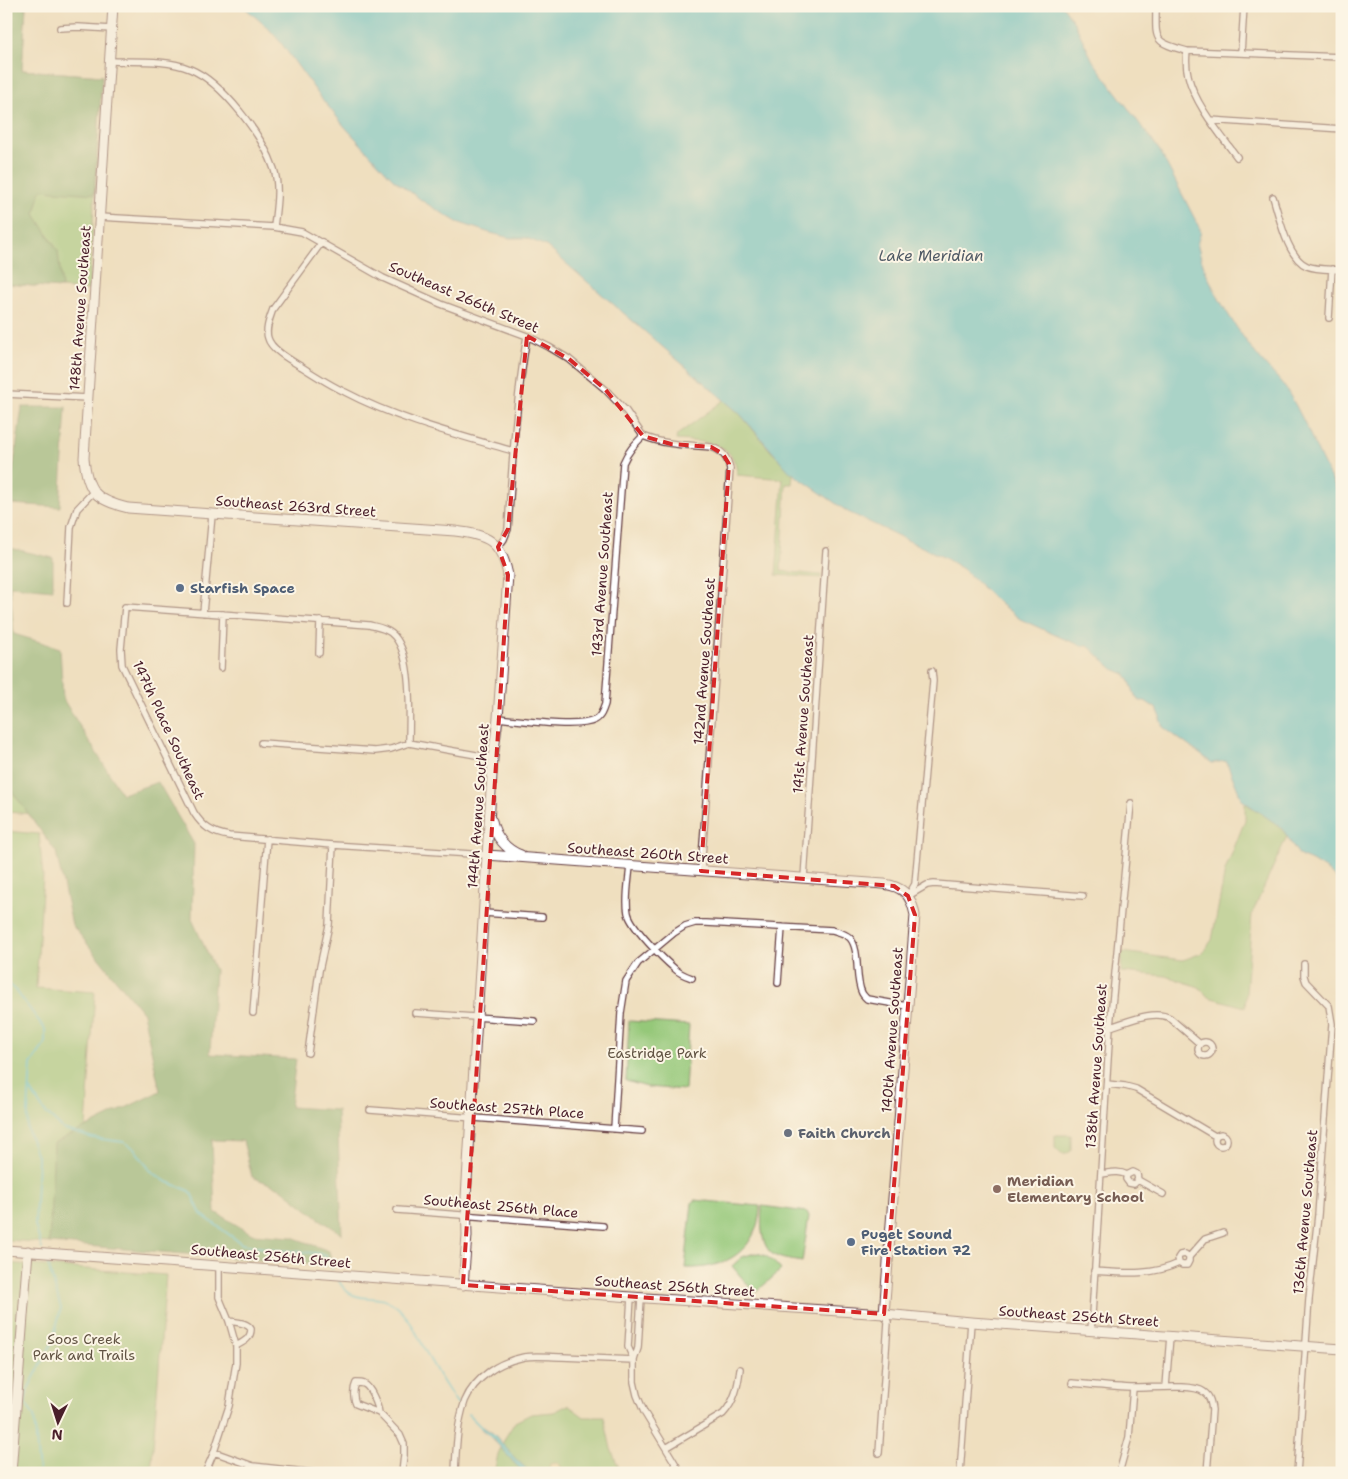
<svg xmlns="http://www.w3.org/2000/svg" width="1348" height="1479" viewBox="0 0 1348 1479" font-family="'Shantell Sans',sans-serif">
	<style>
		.green { fill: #95c879; stroke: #707452 }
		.forest { fill: #78ac69; stroke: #61664a }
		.sand { fill: #eeda9e; stroke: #9c7c64 }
		.water { fill: #59c5d1; stroke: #52727e }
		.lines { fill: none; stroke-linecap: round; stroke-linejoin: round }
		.stream { stroke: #59c5d1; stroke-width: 2 }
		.street-casing { stroke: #633c41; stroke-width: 8 }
		.secondary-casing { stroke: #633c41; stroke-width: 11 }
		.street { stroke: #fff; stroke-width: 5.5 }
		.secondary { stroke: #fff; stroke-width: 9 }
		.marked { fill: none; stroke: #d62828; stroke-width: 4; stroke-dasharray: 10 6; stroke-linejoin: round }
		.service-dot { fill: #5c6f8a; stroke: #fcf5e5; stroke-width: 2 }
		.worship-dot { fill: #6b7280; stroke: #fcf5e5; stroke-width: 2 }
		.education-dot { fill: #8d6e63; stroke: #fcf5e5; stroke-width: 2 }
		.labels { text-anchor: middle; stroke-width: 4; stroke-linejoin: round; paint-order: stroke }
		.street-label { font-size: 14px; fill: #4a1f2b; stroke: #fcf5e5 }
		.service-label { font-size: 14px; font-weight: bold; fill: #4e5e75; stroke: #fcf5e5; text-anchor: start }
		.park-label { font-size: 14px; fill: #605242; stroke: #fcf5e5 }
		.worship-label { font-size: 14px; font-weight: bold; fill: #5b616d; stroke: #fcf5e5; text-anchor: start }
		.education-label { font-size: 14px; font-weight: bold; fill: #785e54; stroke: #fcf5e5; text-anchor: start }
		.water-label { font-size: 15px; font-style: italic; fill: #4f5965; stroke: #fcf5e5 }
	</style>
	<rect width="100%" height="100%" fill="#fcf5e5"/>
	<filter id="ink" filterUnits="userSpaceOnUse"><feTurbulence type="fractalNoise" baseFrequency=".02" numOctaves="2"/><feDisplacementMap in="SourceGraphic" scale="10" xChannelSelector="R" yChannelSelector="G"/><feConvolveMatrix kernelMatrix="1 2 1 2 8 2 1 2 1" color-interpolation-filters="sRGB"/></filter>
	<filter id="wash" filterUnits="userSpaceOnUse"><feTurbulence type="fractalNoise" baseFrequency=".0096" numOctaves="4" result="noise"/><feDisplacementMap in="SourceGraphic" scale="20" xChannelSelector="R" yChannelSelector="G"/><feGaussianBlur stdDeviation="1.12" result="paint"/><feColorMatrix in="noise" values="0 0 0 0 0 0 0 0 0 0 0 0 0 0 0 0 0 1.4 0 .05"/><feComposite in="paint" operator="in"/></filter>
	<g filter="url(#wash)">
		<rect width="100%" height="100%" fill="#efdfbf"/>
		<!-- green -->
		<path class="green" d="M 6,6 L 26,6 L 22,70 L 102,76 L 89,290 L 6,284 Z
			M 724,400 L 740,414 L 769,449 L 793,474 L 792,484 L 786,484 L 781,571 L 821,575 L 821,578 L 776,575 L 783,479 L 737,475 C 736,440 702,442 676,440 L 677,435 Z
			M 6,703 L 34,814 L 6,812 Z
			M 1245,803 C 1259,813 1278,821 1287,836 L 1252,914 L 1245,1007 L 1208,997 L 1199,987 L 1166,976 L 1121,972 L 1122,952 L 1183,960 L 1202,953 L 1212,940 L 1225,871 L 1245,820 Z
			M 6,831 L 39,834 L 43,875 L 36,988 L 95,992 L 78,1245 L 6,1240 Z
			M 629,1021 L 689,1025 L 685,1090 L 647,1087 L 626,1081 Z
			M 1055,1135 L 1071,1135 L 1071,1151 L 1067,1154 L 1061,1154 L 1055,1148 Z
			M 694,1200 L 760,1206 C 759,1249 726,1270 685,1268 L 692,1203 Z
			M 762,1206 L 807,1212 L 809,1216 L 802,1262 C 794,1260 785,1260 778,1257 C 759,1250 761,1222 762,1206 Z
			M 755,1253 C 766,1254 774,1261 781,1270 L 756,1292 L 753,1291 L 732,1266 L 742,1257 Z
			M 6,1263 L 166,1275 L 151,1473 L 6,1473 Z
			M 568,1405 L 584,1417 L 604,1417 L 611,1449 L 621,1473 L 494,1473 L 498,1454 L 505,1438 L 515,1422 L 531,1414 L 554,1412 Z"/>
		<!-- forest -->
		<path class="forest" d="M 6,6 L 26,6 L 22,70 L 102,76 L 94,194 L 41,190 L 35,214 L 58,251 L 62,288 L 6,284 Z
			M 22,407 L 66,407 L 60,507 L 9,504 L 6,514 L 6,485 L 11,485 Z
			M 6,547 L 53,558 L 53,590 L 10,586 L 14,634 L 60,648 L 63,699 L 122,794 L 158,782 L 194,844 L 192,919 L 215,970 L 210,1054 L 296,1059 L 290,1107 L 337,1110 L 342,1234 L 318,1218 L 280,1188 L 252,1177 L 243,1141 L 212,1140 L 215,1212 L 252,1234 L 292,1237 L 329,1251 L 333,1266 L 49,1243 L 54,1143 L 160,1091 L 143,1013 L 72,925 L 56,852 L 6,783 Z
			M 6,1044 L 10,1056 L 6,1122 Z"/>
		<!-- sand -->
		<path class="sand" d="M 557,1463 L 560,1465 L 562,1470 L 560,1473 L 552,1473 L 549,1471 L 550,1464 Z"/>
		<!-- water -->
		<path class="water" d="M 243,6 L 1063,6 L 1075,24 L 1093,61 L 1160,151 L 1200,229 C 1202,237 1196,240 1198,247 C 1206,284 1237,331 1261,360 C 1270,371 1281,380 1288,392 C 1309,426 1321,465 1342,498 L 1342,885 L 1328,871 L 1312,861 L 1300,856 L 1294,848 L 1282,828 L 1242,800 L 1226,761 L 1212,763 L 1163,727 L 1160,719 L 1160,715 L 1157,709 L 1145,701 L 1140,701 L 1136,698 L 1129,679 L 1125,674 L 1113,669 L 1088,646 L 1082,646 L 1062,638 L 1020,619 L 999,603 L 963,569 L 945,558 L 848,512 L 789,471 L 740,414 L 546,246 L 526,238 L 510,238 L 487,232 L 457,222 L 424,202 L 393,179 L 345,127 L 318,94 L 281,43 L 269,29 Z
			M 482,1426 L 494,1434 L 514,1457 L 531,1473 L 524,1473 C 509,1459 497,1441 481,1429 Z"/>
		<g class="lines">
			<!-- stream -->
			<path class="stream" d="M 6,981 L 17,992 L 45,1029 L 45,1044 L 31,1064 L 27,1128 L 38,1159 L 35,1225 L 42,1249
				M 30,1089 L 44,1111 L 63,1129 L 93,1138 L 124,1142 L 134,1148 L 150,1170 L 165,1181 L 190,1191 L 201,1214 L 242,1244 L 275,1250 L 316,1253 L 326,1256 L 332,1269
				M 339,1281 C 353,1308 377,1290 396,1306 C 412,1319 420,1341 429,1358 C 435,1369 441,1379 447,1388 C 451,1394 454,1400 458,1404
				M 468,1414 L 482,1428
				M 39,1473 L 34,1416 L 25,1403 L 28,1389 L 52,1343 L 61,1308 L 45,1255"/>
		</g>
	</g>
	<g filter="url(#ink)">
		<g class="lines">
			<!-- street casing -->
			<g class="street-casing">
				<path id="street" d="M 1156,6 C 1156,40 1152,42 1187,51 C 1186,59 1186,67 1188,75 C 1194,103 1220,134 1237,157
					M 60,28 L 78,27 L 112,29
					M 1187,51 L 1342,57
					M 1241,53 L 1244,6
					M 110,61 C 135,62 166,59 190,69 C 222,82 263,136 274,169 C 280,187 276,208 274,227
					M 1210,120 L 1342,129
					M 1273,197 C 1279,215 1287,258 1307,266 C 1317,270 1330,269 1342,270
					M 99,217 L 274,227 L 302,232 L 383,278 L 441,304 L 527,336 L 549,347 L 569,359 L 605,389 L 626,411 L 643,436
					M 322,242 L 273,309 C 270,318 265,329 268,338 C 271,350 292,361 302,367 C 316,376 330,385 345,392 C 396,419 458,435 513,451
					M 1329,318 L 1332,269
					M 6,394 L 88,398
					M 643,436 C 665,445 688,445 711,447 C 722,450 728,458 730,469 L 701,871
					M 498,547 L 504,539 L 508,529 C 512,465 516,400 527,336
					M 67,603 L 71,527 L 77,509 L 94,491
					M 203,613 L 212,515
					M 319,653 L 320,621
					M 221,668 L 223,614
					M 498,718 C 519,720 578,729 595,720 C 601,717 603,710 605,704 L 623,463 C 628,451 635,444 643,436
					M 261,743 L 375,751 L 391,749 L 409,743 L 493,758
					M 409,743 C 409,716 414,651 391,633 C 385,628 377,627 369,625 L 125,607 L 121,649 L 122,665 L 194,813 C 203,827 212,833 229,836 L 333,845 L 487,855
					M 630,866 C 629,879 625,900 628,913 C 631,927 663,959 675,969 C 680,974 686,976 692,978
					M 804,878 L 826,551
					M 910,895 L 927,885 L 934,884 L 1083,896
					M 908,896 L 915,884 L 933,681 L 932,671
					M 484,913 L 542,917
					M 778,983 L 782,927
					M 253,1013 L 267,839
					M 415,1013 L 534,1021
					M 1110,1027 C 1127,1022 1154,1009 1170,1018 L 1200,1044
					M1198 1049a7 7 0 1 1 14 0a7 7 0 1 1-14 0Z
					M 308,1053 L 319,971 L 329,925 L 333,845
					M 1107,1084 L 1125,1086 L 1136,1089 L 1215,1136
					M 370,1110 L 642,1131
					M 614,1129 L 621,1013 L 626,981 L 638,963 L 674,933 L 685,926 L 695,923 L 706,923 L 832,930 C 838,932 845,933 850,938 C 861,951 854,978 862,993 C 863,995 865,997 867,999 L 907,1006
					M1215 1140a6 6 0 1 1 12 0a6 6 0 1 1-12 0Z
					M 1101,1174 C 1110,1173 1118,1170 1127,1175 L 1133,1172 L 1137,1174 L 1138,1180 L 1134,1184 L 1129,1183 L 1126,1179 L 1127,1175
					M 1138,1180 L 1163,1194
					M 397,1210 L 603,1226
					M 1189,1257 L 1185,1254 L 1180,1255 L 1178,1258 L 1179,1263 L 1182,1265 L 1187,1265 L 1189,1261 L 1189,1257 L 1205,1239 L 1223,1233
					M 1094,1271 C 1124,1273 1152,1276 1179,1263
					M 631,1297 L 628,1347 L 634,1360
					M 641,1298 L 638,1348 L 634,1360 L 634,1382 L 637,1395 L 644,1412 L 681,1473
					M 229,1321 C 236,1322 247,1322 251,1329 C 251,1339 243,1342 236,1346
					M 1091,1331 L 1110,1027 L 1131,803
					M 1072,1383 C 1092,1385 1111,1387 1131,1388 C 1147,1389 1192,1383 1204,1392 C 1210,1396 1211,1403 1212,1410 L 1207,1473
					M 1166,1387 L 1170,1336
					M 379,1413 C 378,1406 371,1387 364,1384 C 362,1383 358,1383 356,1383 C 353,1389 353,1398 356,1404 L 379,1413 L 400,1435 L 404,1444 L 404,1455 L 402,1473
					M 666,1448 L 723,1414 C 735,1401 738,1386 740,1369
					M 214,1452 L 253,1466 L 315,1473
					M 879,1453 L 888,1322 L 884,1314
					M 205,1473 L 214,1452 L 229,1406 L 236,1363 L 236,1346 L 229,1321 L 219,1297 L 219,1265
					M 455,1473 C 456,1449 457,1424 465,1401 C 475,1377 499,1362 524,1357 C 536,1355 550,1357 562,1357 C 586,1358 610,1359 634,1360
					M 960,1473 L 971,1322
					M 1119,1473 L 1129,1437 L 1133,1388
					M 1297,1473 L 1309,1299 L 1318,1215 L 1332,1024 L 1329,1006 L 1306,982 L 1304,976 L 1304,964"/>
			</g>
			<!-- secondary casing -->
			<g class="secondary-casing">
				<path id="secondary" d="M 113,6 L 84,458 C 87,491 95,500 128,508 L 455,531 C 487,535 501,540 508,575 L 498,718 L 493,758 L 466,1197 L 467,1236 L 463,1285
					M 492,821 C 495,836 506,850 521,855
					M 487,855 L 884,884 C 904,887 911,895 915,915 L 884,1314
					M 6,1250 L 631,1297 L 884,1314 L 971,1322 L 1342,1349
					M 11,1473 L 28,1251"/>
			</g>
			<!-- street -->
			<use href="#street" class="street"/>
			<!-- secondary -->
			<use href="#secondary" class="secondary"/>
		</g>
	</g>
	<!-- marked area -->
	<path d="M0 0H1348V1479H0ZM 527,336 L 569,359 L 605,389 L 643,436 L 671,444 L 711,447 L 723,454 L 729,464 L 701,871 L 894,886 L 908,896 L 915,915 L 884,1314 L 463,1285 L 508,575 L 498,547 L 508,529 Z" fill="#efdfbf" fill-opacity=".55" fill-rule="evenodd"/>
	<path class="marked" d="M 527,336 L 569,359 L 605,389 L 643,436 L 671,444 L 711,447 L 723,454 L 729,464 L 701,871 L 894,886 L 908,896 L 915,915 L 884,1314 L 463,1285 L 508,575 L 498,547 L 508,529 Z"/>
	<!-- markers -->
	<g class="service-dot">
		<circle cx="180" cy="588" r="5"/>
		<circle cx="851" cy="1242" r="5"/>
	</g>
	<circle class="worship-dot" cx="788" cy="1133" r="5"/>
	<circle class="education-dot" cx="997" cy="1189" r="5"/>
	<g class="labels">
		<!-- street labels -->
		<g class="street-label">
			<text transform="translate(464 297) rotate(23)" y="5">Southeast 266th Street</text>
			<text transform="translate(80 308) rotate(-86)" y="5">148th Avenue Southeast</text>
			<text transform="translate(296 506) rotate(4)" y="5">Southeast 263rd Street</text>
			<text transform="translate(602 574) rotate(-86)" y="5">143rd Avenue Southeast</text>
			<text transform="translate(704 661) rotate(-86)" y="5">142nd Avenue Southeast</text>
			<text transform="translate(803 714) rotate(-86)" y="5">141st Avenue Southeast</text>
			<text transform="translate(169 730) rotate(65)" y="5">147th Place Southeast</text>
			<text transform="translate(478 806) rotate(-86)" y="5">144th Avenue Southeast</text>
			<text transform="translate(648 853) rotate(4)" y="5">Southeast 260th Street</text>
			<text transform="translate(892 1030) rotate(-86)" y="5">140th Avenue Southeast</text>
			<text transform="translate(1096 1066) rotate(-86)" y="5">138th Avenue Southeast</text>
			<text transform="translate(507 1108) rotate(4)" y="5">Southeast 257th Place</text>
			<text transform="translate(501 1206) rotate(5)" y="5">Southeast 256th Place</text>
			<text transform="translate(1305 1212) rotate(-85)" y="5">136th Avenue Southeast</text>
			<text transform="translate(271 1256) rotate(5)" y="5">Southeast 256th Street</text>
			<text transform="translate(675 1286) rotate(4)" y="5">Southeast 256th Street</text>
			<text transform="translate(1079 1316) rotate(4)" y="5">Southeast 256th Street</text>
		</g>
		<!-- service labels -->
		<g class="service-label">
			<text x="190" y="593">Starfish Space</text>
			<text x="861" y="1239">Puget Sound<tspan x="861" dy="16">Fire Station 72</tspan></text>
		</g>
		<!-- park labels -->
		<g class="park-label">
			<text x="657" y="1058">Eastridge Park</text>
			<text x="84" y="1344">Soos Creek<tspan x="84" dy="16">Park and Trails</tspan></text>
		</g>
		<!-- worship labels -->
		<g class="worship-label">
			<text x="798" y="1138">Faith Church</text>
		</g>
		<!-- education labels -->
		<g class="education-label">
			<text x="1007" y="1186">Meridian<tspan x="1007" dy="16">Elementary School</tspan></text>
		</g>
		<!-- water labels -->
		<g class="water-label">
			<text x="931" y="261">Lake Meridian</text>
		</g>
	</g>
	<!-- margin -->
	<rect width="1348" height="1479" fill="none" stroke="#fcf5e5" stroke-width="25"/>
	<!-- north arrow -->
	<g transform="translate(58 1422) rotate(184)" stroke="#fcf5e5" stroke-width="4" paint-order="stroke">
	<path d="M0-4L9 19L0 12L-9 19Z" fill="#4a1f2b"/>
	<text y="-8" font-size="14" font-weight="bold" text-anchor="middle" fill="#4a1f2b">N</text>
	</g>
</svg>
